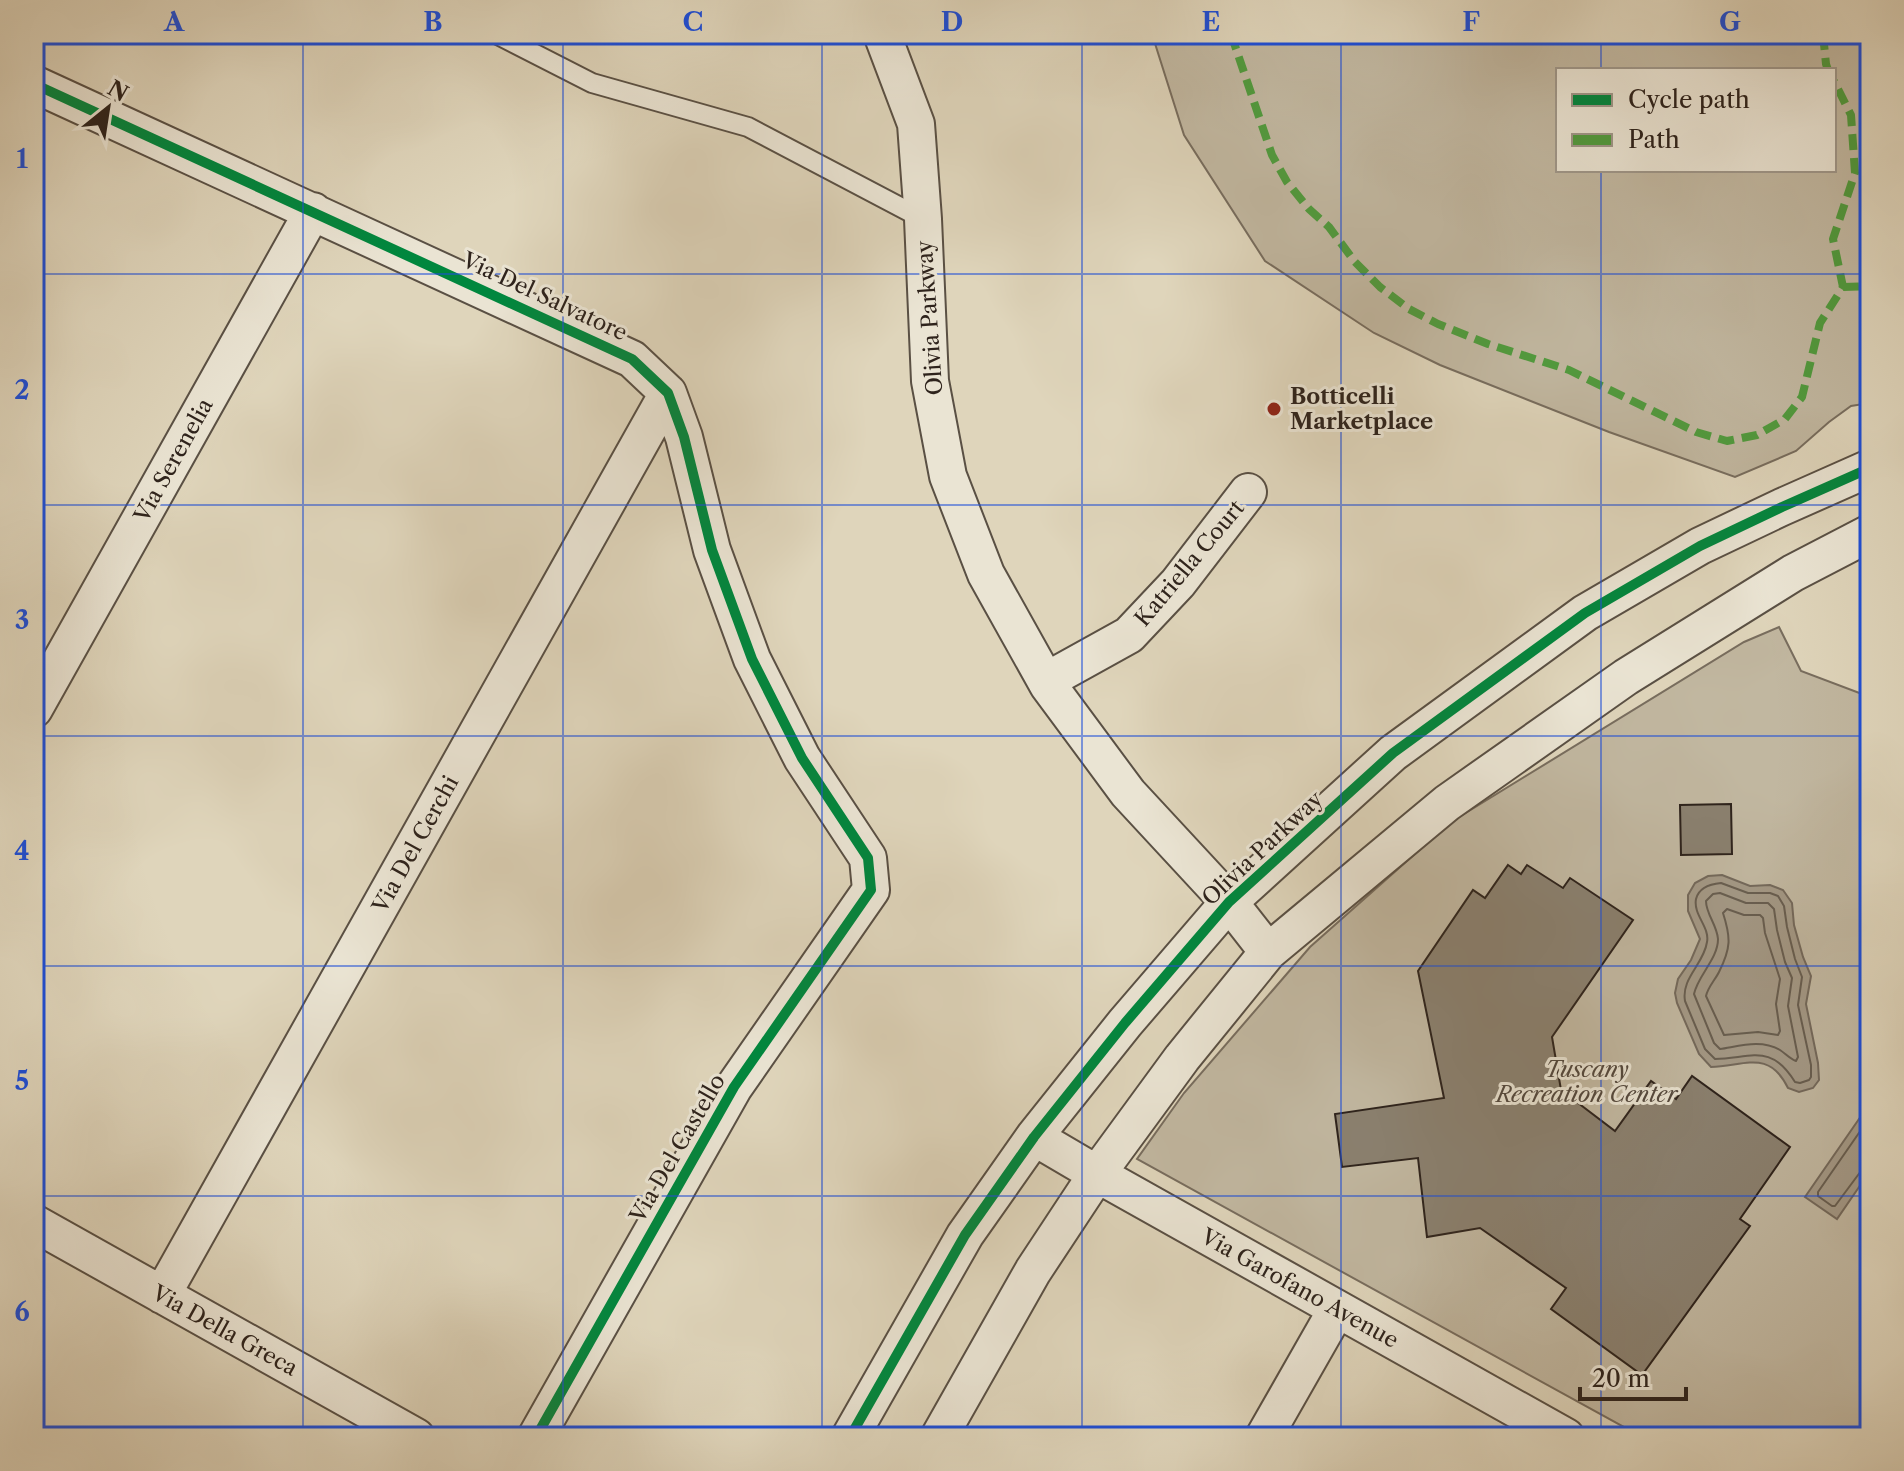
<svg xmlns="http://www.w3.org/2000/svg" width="1904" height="1471" viewBox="0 0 1904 1471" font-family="'Libre Caslon Text',serif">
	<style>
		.green { fill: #c1b7a0; stroke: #786d5e; stroke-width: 2; fill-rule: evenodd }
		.water { fill: #a39885; stroke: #74695b; stroke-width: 2 }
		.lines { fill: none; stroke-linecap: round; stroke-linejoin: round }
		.shore { stroke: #685e50; stroke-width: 2 }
		.building { fill: #8a806f; stroke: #2e231c; stroke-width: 2 }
		.service-casing { stroke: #5a5044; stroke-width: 22 }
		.minor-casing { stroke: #5a5044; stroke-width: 40 }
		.service { stroke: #eae4d3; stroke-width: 18 }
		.minor { stroke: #eae4d3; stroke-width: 36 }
		.quiet { stroke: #509b3e; stroke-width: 8; stroke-dasharray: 16 8; stroke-linecap: butt }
		.cycleway-casing { stroke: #eae4d3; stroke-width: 15 }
		.cycleway { stroke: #00873e; stroke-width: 10 }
		.grid { fill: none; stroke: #1d4ed8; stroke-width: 2; stroke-opacity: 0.55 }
		.poi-dot { fill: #8f2418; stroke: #eae4d3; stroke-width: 3 }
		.labels { text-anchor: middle; stroke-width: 6; stroke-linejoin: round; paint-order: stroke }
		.street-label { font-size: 22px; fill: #2e231c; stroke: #eae4d3 }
		.poi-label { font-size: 22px; font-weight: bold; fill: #2e231c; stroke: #eae4d3; text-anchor: start }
		.park-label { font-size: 22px; font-style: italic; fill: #53483d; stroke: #eae4d3 }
		.neatline { fill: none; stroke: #1d4ed8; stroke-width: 3 }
		.grid-label { font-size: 26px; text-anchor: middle; font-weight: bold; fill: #1d4ed8 }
	</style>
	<rect width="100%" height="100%" fill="#dfd5bb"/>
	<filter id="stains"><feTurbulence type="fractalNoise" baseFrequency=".0025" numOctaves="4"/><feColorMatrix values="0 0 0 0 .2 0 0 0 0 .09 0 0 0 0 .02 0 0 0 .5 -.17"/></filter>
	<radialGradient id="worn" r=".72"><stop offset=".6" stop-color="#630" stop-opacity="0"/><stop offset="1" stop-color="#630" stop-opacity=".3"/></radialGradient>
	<!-- green -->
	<path class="green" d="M 1152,34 L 1870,34 L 1870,403 L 1851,406 L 1829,422 L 1796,451 L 1735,477 L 1609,432 L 1440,365 L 1374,333 L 1265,261 L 1184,135 ZM 1558,70 L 1834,70 L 1834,170 L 1558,170 Z
		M 1779,627 L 1801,671 L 1870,697 L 1870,1437 L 1642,1437 L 1137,1159 L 1184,1093 L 1310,947 L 1451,822 L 1744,642 Z"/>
	<!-- water -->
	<path class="water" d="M 1722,875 L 1750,886 L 1770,885 L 1783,890 L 1792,903 L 1794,925 L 1803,957 L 1811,976 L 1806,1004 L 1818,1063 L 1819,1080 L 1813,1088 L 1799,1092 L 1788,1088 C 1769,1049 1745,1066 1711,1067 L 1699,1054 L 1677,1003 L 1675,993 L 1678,979 L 1691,960 L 1700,939 L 1688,911 L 1688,895 L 1695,883 L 1708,876 Z
		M 1868,1106 L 1870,1107 L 1870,1171 L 1837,1219 L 1805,1197 Z"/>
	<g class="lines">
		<!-- shore -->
		<path class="shore" d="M 1721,883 L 1748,893 L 1770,893 L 1778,896 L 1784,906 L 1787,927 L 1795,959 L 1802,977 L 1798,1005 L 1811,1065 L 1811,1077 L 1809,1080 L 1800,1083 L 1795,1082 C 1771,1043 1752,1058 1715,1059 L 1705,1049 L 1685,1001 C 1681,978 1704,964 1707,942 C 1710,927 1693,915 1696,899 C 1699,887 1710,884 1721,883 Z
			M 1720,893 L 1746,903 L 1768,903 L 1774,909 L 1777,930 L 1785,962 L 1792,978 L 1788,1006 L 1798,1057 L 1796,1061 C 1790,1059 1786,1054 1780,1050 C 1761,1039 1740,1046 1720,1049 L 1714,1043 L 1694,994 C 1698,975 1718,959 1718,939 C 1717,925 1706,914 1706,901 L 1713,894 Z
			M 1727,909 L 1744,915 L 1760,915 L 1763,918 L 1765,933 L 1780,979 L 1776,1004 L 1780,1031 L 1778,1035 L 1758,1032 L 1724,1035 L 1706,996 C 1708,987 1715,980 1719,972 C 1731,948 1731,938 1723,913 Z
			M 1870,1117 L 1818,1192 L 1818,1196 L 1832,1206 L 1835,1206 L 1861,1171 L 1870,1168"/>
	</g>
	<!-- building -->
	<path class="building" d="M 1731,804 L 1732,854 L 1681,855 L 1680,805 Z
		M 1508,865 L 1521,874 L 1527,865 L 1563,888 L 1570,878 L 1633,920 L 1552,1037 L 1561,1090 L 1615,1131 L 1651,1081 L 1676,1099 L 1692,1076 L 1790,1147 L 1740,1219 L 1750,1226 L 1642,1375 L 1551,1309 L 1566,1288 L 1480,1228 L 1427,1237 L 1418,1158 L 1342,1167 L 1335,1114 L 1444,1098 L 1418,971 L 1473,890 L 1485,898 Z"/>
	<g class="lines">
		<!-- service casing -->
		<g class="service-casing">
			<path id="service" d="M 496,34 L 592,83 L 748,127 L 923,219"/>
		</g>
		<!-- minor casing -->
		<g class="minor-casing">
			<path id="minor" d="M 882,34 L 916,124 L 923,219 L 930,381 L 948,476 L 986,574 L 1048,685 L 1128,793 L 1229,902 L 1268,952
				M 34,84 L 632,359 L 668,393 L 684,437 L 712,550 L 752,659 L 802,758 L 868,858 L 871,890 L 734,1087 L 536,1437
				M 1046,681 L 1129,635 L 1178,583 L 1248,492
				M 34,709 L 313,211
				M 1034,1137 L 1097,1174 L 1566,1437
				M 34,1223 L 416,1437
				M 162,1295 L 668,393
				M 850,1437 L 965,1235 L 1034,1137 L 1125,1023 L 1229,902 L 1393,753 L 1585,613 L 1700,546 L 1782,507 L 1870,468
				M 939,1437 L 1033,1271 L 1097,1174 L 1182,1058 L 1268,952 L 1447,803 L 1626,677 L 1793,573 L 1870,533
				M 1264,1437 L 1337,1309"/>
		</g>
		<!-- service -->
		<use href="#service" class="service"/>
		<!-- minor -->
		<use href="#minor" class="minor"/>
		<!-- quiet -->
		<path class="quiet" d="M 1231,34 L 1272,155 L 1287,182 L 1309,209 L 1329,227 L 1355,262 L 1380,287 L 1409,309 L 1438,324 L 1488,344 L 1569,370 L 1696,432 L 1727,441 L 1757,435 L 1785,419 L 1802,397 L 1820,323 L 1843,287 L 1833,239 L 1855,173 L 1851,115 L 1834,81
			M 1823,34 L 1826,64 L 1828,70
			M 1843,287 L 1870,286"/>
		<!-- cycleway casing -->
		<g class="cycleway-casing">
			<path id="cycleway" d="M 34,84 L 632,359 L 668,393 L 684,437 L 712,550 L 752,659 L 802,758 L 868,858 L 871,890 L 734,1087 L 536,1437
				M 850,1437 L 965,1235 L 1034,1137 L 1125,1023 L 1229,902 L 1393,753 L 1585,613 L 1700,546 L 1782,507 L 1870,468"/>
		</g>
		<!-- cycleway -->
		<use href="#cycleway" class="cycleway"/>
	</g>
	<!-- grid -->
	<path class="grid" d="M 303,34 L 303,1437M 563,34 L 563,1437M 822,34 L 822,1437M 1082,34 L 1082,1437M 1341,34 L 1341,1437M 1601,34 L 1601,70M 1601,170 L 1601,1437M 34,274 L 1870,274M 34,505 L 1870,505M 34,736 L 1870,736M 34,966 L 1870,966M 34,1196 L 1870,1196"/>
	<!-- markers -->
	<circle class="poi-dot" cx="1274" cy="409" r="8"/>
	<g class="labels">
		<!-- street labels -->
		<g class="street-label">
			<text transform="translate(545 296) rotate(25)" y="8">Via Del Salvatore</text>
			<text transform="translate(929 318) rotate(-94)" y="8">Olivia Parkway</text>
			<text transform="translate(173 460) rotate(-61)" y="8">Via Serenelia</text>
			<text transform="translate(1189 563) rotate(-50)" y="8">Katriella Court</text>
			<text transform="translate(415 844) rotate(-61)" y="8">Via Del Cerchi</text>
			<text transform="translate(1262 848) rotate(-43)" y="8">Olivia Parkway</text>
			<text transform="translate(677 1148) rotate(-60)" y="8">Via Del Castello</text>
			<text transform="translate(1300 1288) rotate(29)" y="8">Via Garofano Avenue</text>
			<text transform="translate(225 1330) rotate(29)" y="8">Via Della Greca</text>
		</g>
		<!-- poi labels -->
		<g class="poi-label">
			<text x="1290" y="404">Botticelli<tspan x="1290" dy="25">Marketplace</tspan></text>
		</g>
		<!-- park labels -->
		<g class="park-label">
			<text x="1587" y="1077">Tuscany<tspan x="1587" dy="25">Recreation Center</tspan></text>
		</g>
	</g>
	<!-- margin -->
	<rect width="1904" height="1471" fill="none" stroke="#dfd5bb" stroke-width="88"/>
	<!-- legend -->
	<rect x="1556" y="68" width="280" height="104" fill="#eae4d3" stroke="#9f978a" stroke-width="2"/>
	<rect x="1572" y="94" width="40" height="12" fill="#00873e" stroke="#9f978a" stroke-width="2"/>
	<text x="1628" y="108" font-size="24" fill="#2e231c">Cycle path</text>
	<rect x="1572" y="134" width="40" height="12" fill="#509b3e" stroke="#9f978a" stroke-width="2"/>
	<text x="1628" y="148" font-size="24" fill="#2e231c">Path</text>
	<!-- north arrow -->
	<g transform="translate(108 108) rotate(30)" stroke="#eae4d3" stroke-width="6" paint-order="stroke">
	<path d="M0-6L14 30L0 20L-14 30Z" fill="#2e231c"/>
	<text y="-12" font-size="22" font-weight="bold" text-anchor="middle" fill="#2e231c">N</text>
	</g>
	<!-- scale -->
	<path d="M1580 1387v12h106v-12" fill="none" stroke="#2e231c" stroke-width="4"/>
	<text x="1592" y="1387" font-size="24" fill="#2e231c" stroke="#eae4d3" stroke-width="6" paint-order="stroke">20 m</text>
	<rect x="44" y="44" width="1816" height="1383" class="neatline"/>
	<g class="grid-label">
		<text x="174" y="31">A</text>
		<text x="433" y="31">B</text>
		<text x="693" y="31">C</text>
		<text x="952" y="31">D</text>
		<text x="1211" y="31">E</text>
		<text x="1471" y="31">F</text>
		<text x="1730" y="31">G</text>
		<text x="22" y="168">1</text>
		<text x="22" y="399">2</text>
		<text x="22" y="629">3</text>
		<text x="22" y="860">4</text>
		<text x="22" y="1090">5</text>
		<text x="22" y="1321">6</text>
	</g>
	<rect width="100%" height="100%" filter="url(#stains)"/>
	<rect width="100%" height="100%" fill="url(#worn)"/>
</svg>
